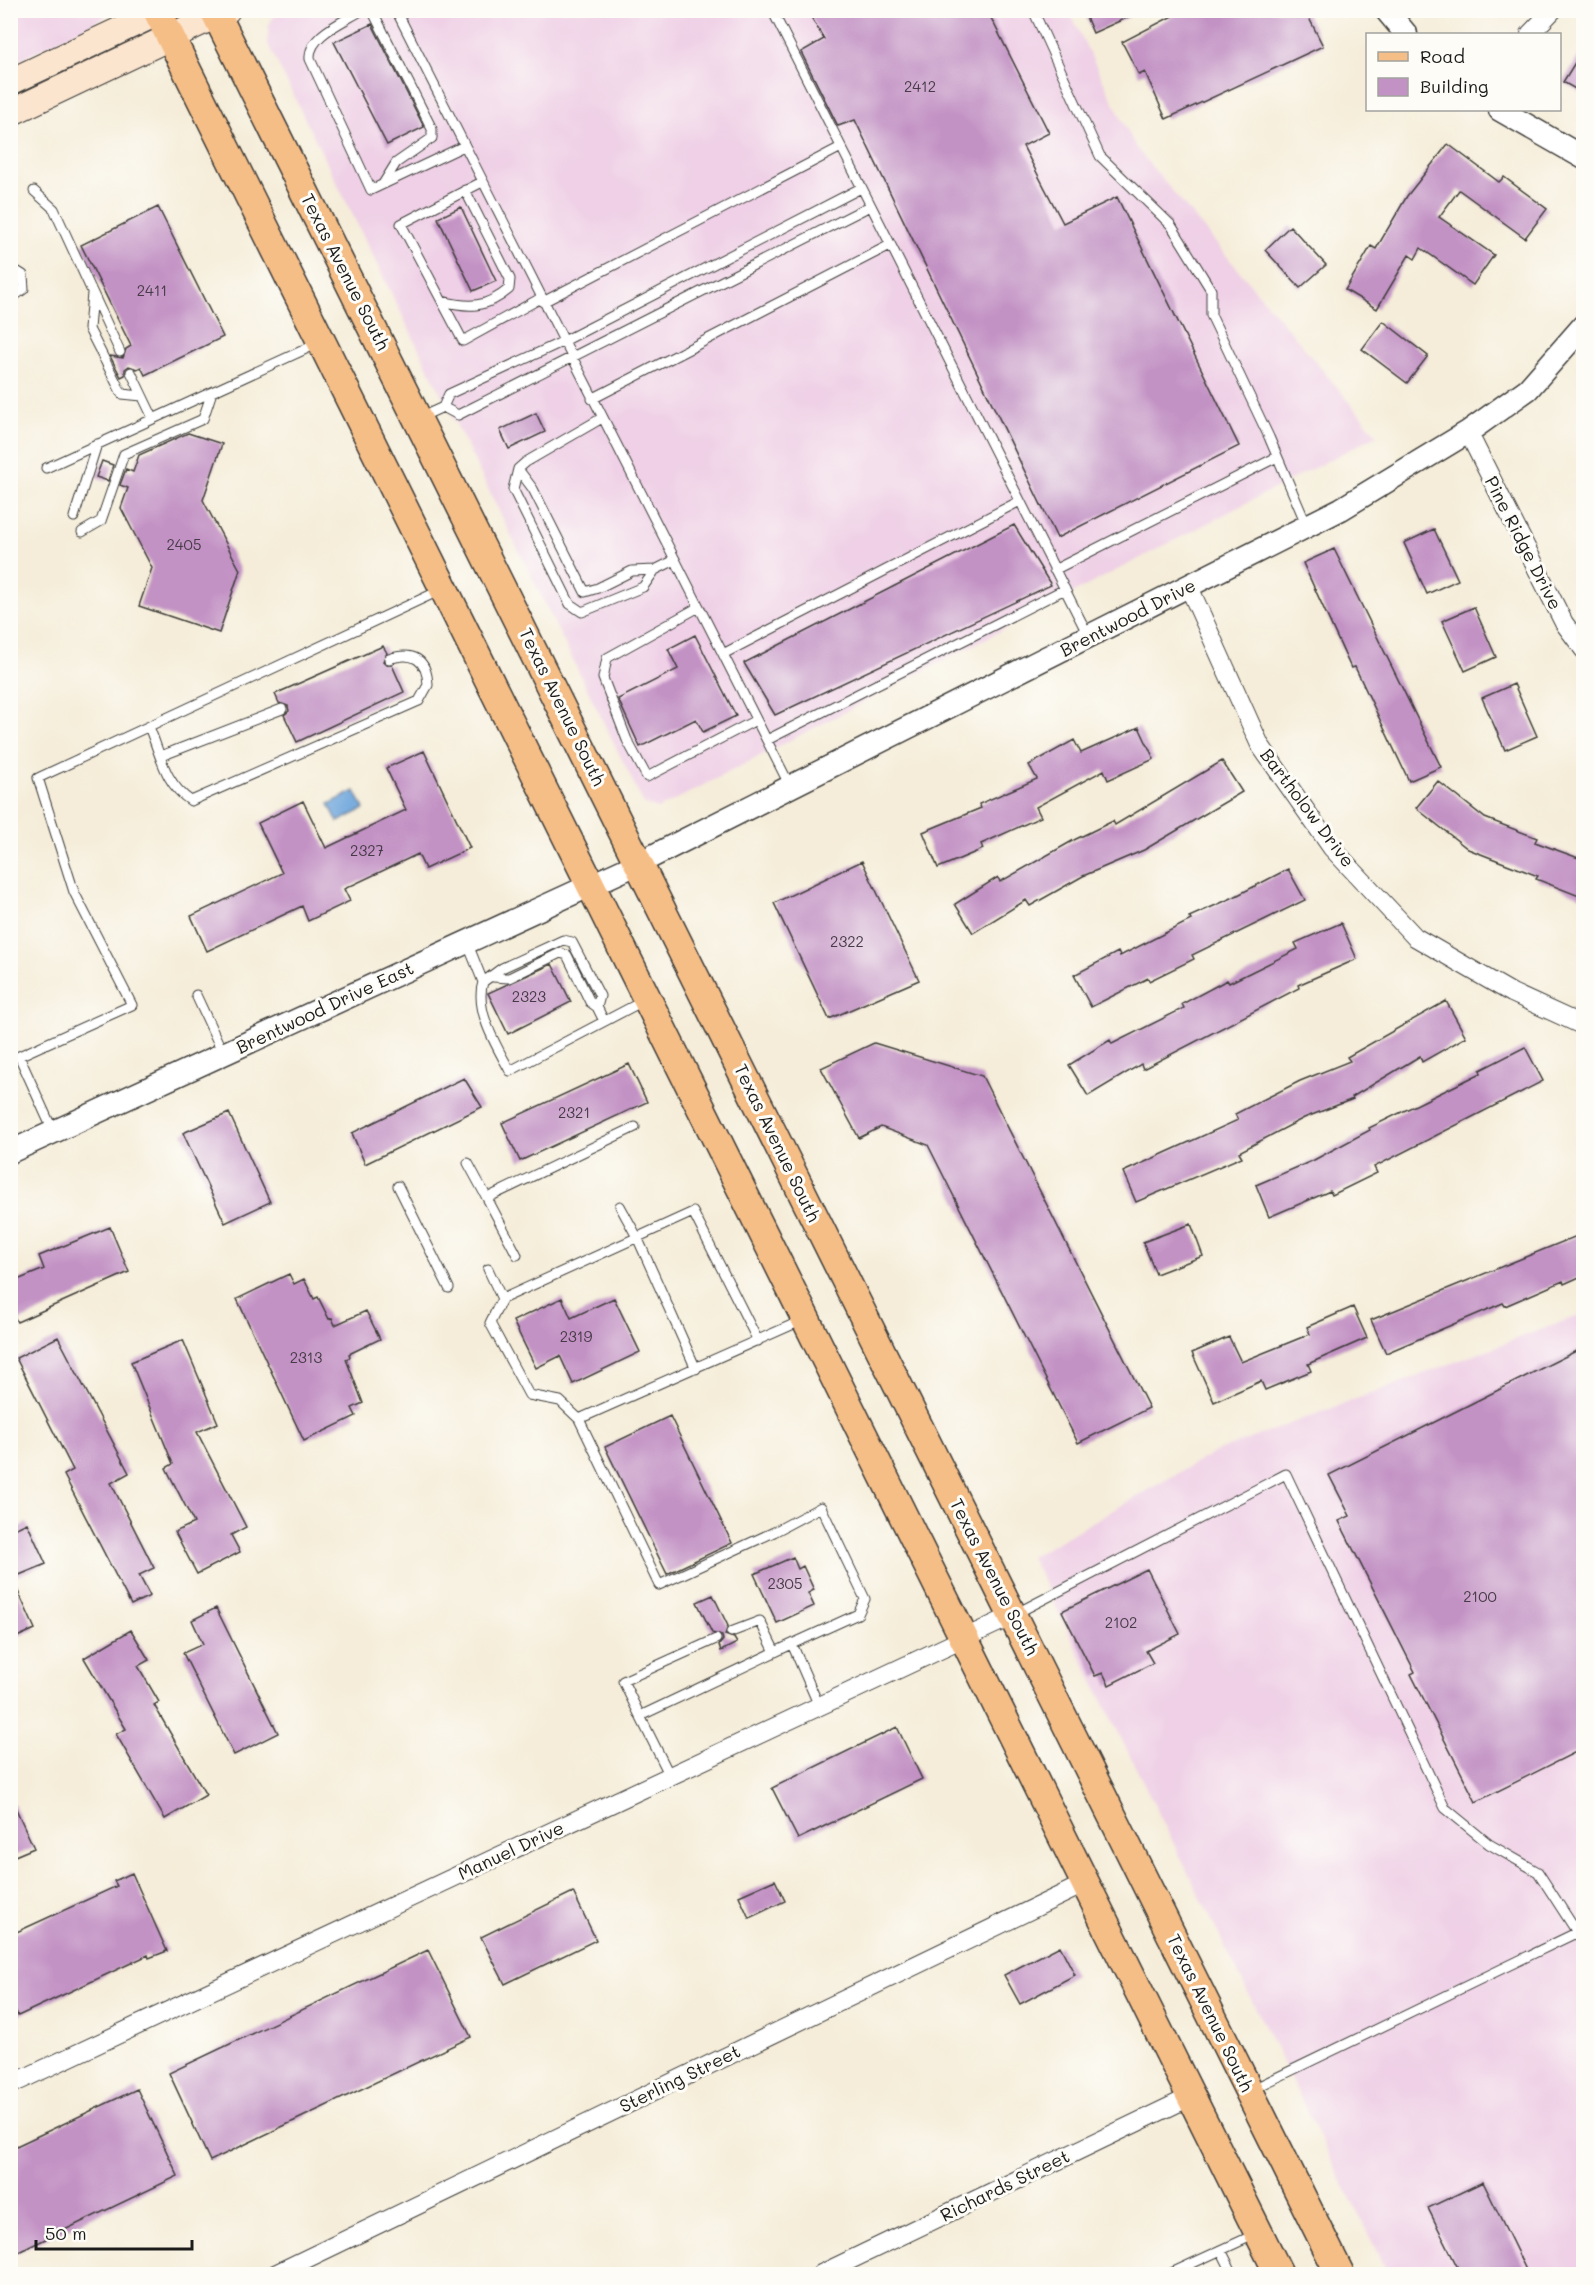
<svg xmlns="http://www.w3.org/2000/svg" width="1594" height="2285" viewBox="0 0 1594 2285" font-family="Mali,sans-serif">
	<style>
		.built { fill: #efd0e6 }
		.water { fill: #6ea6dc; stroke: #45617c; stroke-width: 1.5 }
		.building { fill: #c292c4 }
		.lines { fill: none; stroke-linecap: round; stroke-linejoin: round }
		.service-casing { stroke: #3d3b38; stroke-width: 11 }
		.minor-casing { stroke: #3d3b38; stroke-width: 20 }
		.tertiary-casing { stroke: #3d3b38; stroke-width: 25 }
		.secondary-casing { stroke: #3d3b38; stroke-width: 28 }
		.primary-casing { stroke: #3d3b38; stroke-width: 31 }
		.service { stroke: #fff; stroke-width: 9 }
		.minor { stroke: #fff; stroke-width: 18 }
		.tertiary { stroke: #fff; stroke-width: 22 }
		.secondary { stroke: #fbe5cf; stroke-width: 26 }
		.primary { stroke: #f6be87; stroke-width: 28 }
		.labels { text-anchor: middle; stroke-width: 6; stroke-linejoin: round; paint-order: stroke }
		.number-label { font-size: 15px; fill: #463a46 }
		.street-label { font-size: 18px; fill: #1c1c1c; stroke: #fdfcf7 }
	</style>
	<rect width="100%" height="100%" fill="#fdfcf7"/>
	<filter id="ink" filterUnits="userSpaceOnUse"><feTurbulence type="fractalNoise" baseFrequency=".0167" numOctaves="2"/><feDisplacementMap in="SourceGraphic" scale="12" xChannelSelector="R" yChannelSelector="G"/><feConvolveMatrix kernelMatrix="1 2 1 2 8 2 1 2 1" color-interpolation-filters="sRGB"/></filter>
	<filter id="wash" filterUnits="userSpaceOnUse"><feTurbulence type="fractalNoise" baseFrequency=".008" numOctaves="4" result="noise"/><feDisplacementMap in="SourceGraphic" scale="24" xChannelSelector="R" yChannelSelector="G"/><feGaussianBlur stdDeviation="1.35" result="paint"/><feColorMatrix in="noise" values="0 0 0 0 0 0 0 0 0 0 0 0 0 0 0 0 0 1.4 0 .05"/><feComposite in="paint" operator="in"/></filter>
	<g filter="url(#wash)">
		<rect width="100%" height="100%" fill="#f5edd9"/>
		<!-- built -->
		<path class="built" d="M 11,10 L 107,10 L 107,11 L 105,17 L 11,64 Z
			M 277,10 L 1069,11 L 1136,148 L 1377,435 L 658,809 L 644,804 L 267,42 L 269,25 Z
			M 1583,1314 L 1583,2274 L 1388,2274 L 1031,1557 L 1215,1452 Z"/>
		<!-- water -->
		<path class="water" d="M 355,791 L 364,809 L 338,822 L 329,804 Z"/>
		<g id="blocks">
			<!-- building -->
			<path class="building" d="M 807,10 L 987,10 L 1049,133 L 1023,146 L 1063,223 L 1117,197 L 1239,446 L 1057,538 L 855,120 L 838,126 L 801,52 L 824,39 Z
				M 1083,10 L 1144,10 L 1093,33 Z
				M 1184,10 L 1305,10 L 1323,46 L 1166,119 L 1145,72 L 1139,75 L 1122,42 Z
				M 372,24 L 424,127 L 387,145 L 334,42 Z
				M 1584,48 L 1584,94 L 1563,82 Z
				M 1448,144 L 1499,182 L 1504,177 L 1547,209 L 1525,238 L 1459,190 L 1439,217 L 1494,255 L 1473,285 L 1421,248 L 1415,259 L 1409,255 L 1377,309 L 1345,290 L 1371,246 L 1376,249 L 1407,196 Z
				M 158,207 L 223,337 L 145,375 L 141,367 L 137,369 L 129,366 L 125,369 L 125,375 L 121,377 L 110,356 L 123,358 L 126,349 L 131,346 L 81,245 Z
				M 461,207 L 496,281 L 473,291 L 438,218 Z
				M 1290,226 L 1326,265 L 1300,288 L 1265,250 Z
				M 1383,321 L 1428,356 L 1407,383 L 1362,349 Z
				M 536,413 L 545,432 L 509,449 L 500,430 Z
				M 188,433 L 222,444 L 203,500 L 240,570 L 219,633 L 139,606 L 152,568 L 121,508 L 128,488 L 120,485 L 126,469 L 133,472 L 139,455 Z
				M 102,461 L 113,465 L 108,481 L 96,477 Z
				M 1014,525 L 1051,585 L 775,715 L 744,663 Z
				M 1434,529 L 1458,580 L 1427,594 L 1404,543 Z
				M 1334,549 L 1441,767 L 1409,781 L 1355,667 L 1351,668 L 1303,563 Z
				M 1474,607 L 1496,657 L 1465,671 L 1442,621 Z
				M 695,635 L 736,716 L 703,732 L 696,719 L 640,747 L 618,699 L 678,669 L 668,649 Z
				M 383,646 L 387,653 L 383,661 L 387,665 L 392,665 L 404,692 L 297,742 L 284,715 L 289,711 L 288,706 L 279,703 L 275,694 Z
				M 1514,684 L 1537,736 L 1505,750 L 1482,698 Z
				M 1139,727 L 1154,759 L 1108,780 L 1104,770 L 1036,807 L 1041,817 L 981,844 L 983,849 L 938,868 L 923,832 L 981,808 L 979,804 L 1037,779 L 1029,765 L 1074,740 L 1081,753 Z
				M 424,751 L 470,848 L 425,869 L 418,854 L 344,889 L 350,901 L 308,921 L 302,906 L 207,951 L 191,916 L 282,873 L 258,823 L 303,801 L 326,848 L 406,810 L 386,768 Z
				M 1222,761 L 1242,792 L 1144,850 L 1083,876 L 1030,906 L 1026,900 L 973,933 L 955,904 L 998,877 L 1000,882 L 1074,840 L 1113,821 L 1115,825 Z
				M 1438,781 L 1485,818 L 1537,838 L 1535,842 L 1584,860 L 1584,898 L 1536,879 L 1538,876 L 1468,849 L 1416,808 Z
				M 862,861 L 919,980 L 829,1019 L 774,903 Z
				M 1288,869 L 1305,900 L 1192,955 L 1194,959 L 1149,981 L 1148,978 L 1091,1007 L 1074,975 L 1118,952 L 1120,956 L 1191,920 L 1189,917 L 1234,897 Z
				M 1341,923 L 1357,959 L 1298,985 L 1299,988 L 1143,1069 L 1141,1064 L 1088,1096 L 1069,1065 L 1110,1040 L 1112,1044 L 1184,1008 L 1182,1004 L 1227,980 L 1229,983 L 1298,949 L 1295,943 Z
				M 552,964 L 571,1002 L 508,1034 L 488,993 Z
				M 1446,1001 L 1466,1037 L 1422,1062 L 1420,1056 L 1352,1097 L 1353,1099 L 1304,1118 L 1239,1152 L 1242,1157 L 1136,1202 L 1123,1172 L 1238,1120 L 1235,1114 L 1300,1081 L 1350,1061 L 1347,1057 Z
				M 874,1043 L 982,1076 L 1149,1408 L 1078,1443 L 928,1145 L 881,1127 L 859,1138 L 821,1068 Z
				M 1525,1047 L 1543,1081 L 1374,1167 L 1377,1173 L 1332,1195 L 1330,1191 L 1269,1217 L 1256,1185 L 1314,1160 L 1370,1130 L 1369,1128 L 1481,1073 L 1480,1070 Z
				M 629,1064 L 647,1102 L 520,1161 L 502,1123 Z
				M 464,1078 L 482,1107 L 365,1164 L 352,1133 Z
				M 229,1113 L 270,1202 L 225,1223 L 183,1133 Z
				M 1191,1224 L 1203,1256 L 1156,1274 L 1143,1242 Z
				M 110,1227 L 129,1272 L 17,1322 L 10,1308 L 10,1283 L 44,1269 L 39,1256 Z
				M 1584,1233 L 1584,1275 L 1564,1284 L 1563,1281 L 1505,1306 L 1503,1303 L 1386,1353 L 1371,1320 Z
				M 289,1274 L 294,1284 L 304,1279 L 314,1299 L 318,1297 L 329,1319 L 332,1318 L 335,1325 L 366,1311 L 380,1339 L 349,1354 L 350,1357 L 346,1359 L 363,1403 L 352,1408 L 356,1416 L 304,1441 L 237,1299 Z
				M 562,1298 L 571,1318 L 614,1298 L 640,1352 L 573,1384 L 560,1356 L 536,1368 L 513,1321 Z
				M 1353,1307 L 1367,1338 L 1308,1364 L 1311,1371 L 1265,1390 L 1261,1381 L 1214,1402 L 1192,1353 L 1229,1337 L 1241,1362 L 1310,1334 L 1307,1327 Z
				M 58,1337 L 129,1473 L 111,1483 L 154,1568 L 139,1575 L 150,1596 L 131,1605 L 64,1475 L 73,1470 L 16,1358 Z
				M 183,1340 L 218,1423 L 197,1432 L 246,1527 L 231,1535 L 240,1552 L 197,1574 L 175,1532 L 194,1523 L 166,1468 L 173,1464 L 131,1362 Z
				M 1584,1347 L 1584,1748 L 1476,1802 L 1411,1674 L 1415,1672 L 1339,1521 L 1350,1516 L 1329,1475 Z
				M 670,1416 L 732,1543 L 667,1574 L 605,1447 Z
				M 27,1523 L 46,1564 L 12,1578 L 35,1629 L 10,1640 L 10,1531 Z
				M 793,1557 L 798,1569 L 803,1566 L 814,1590 L 808,1593 L 814,1606 L 777,1623 L 754,1574 Z
				M 1147,1569 L 1180,1634 L 1146,1651 L 1153,1663 L 1109,1685 L 1103,1673 L 1095,1676 L 1062,1611 Z
				M 713,1595 L 728,1626 L 725,1635 L 734,1638 L 737,1643 L 721,1651 L 719,1645 L 723,1640 L 722,1636 L 712,1633 L 697,1602 Z
				M 216,1608 L 278,1733 L 234,1755 L 183,1653 L 203,1644 L 192,1620 Z
				M 131,1630 L 149,1660 L 138,1666 L 159,1702 L 154,1705 L 206,1795 L 165,1819 L 116,1734 L 126,1729 L 84,1658 Z
				M 897,1727 L 922,1779 L 798,1839 L 772,1788 Z
				M 10,1796 L 34,1848 L 10,1858 Z
				M 132,1873 L 167,1951 L 149,1958 L 148,1955 L 18,2016 L 10,1999 L 10,1935 L 117,1886 L 114,1881 Z
				M 775,1880 L 785,1901 L 749,1918 L 739,1896 Z
				M 573,1892 L 596,1940 L 505,1984 L 481,1937 Z
				M 1060,1946 L 1075,1975 L 1020,2004 L 1004,1975 Z
				M 428,1950 L 471,2037 L 210,2161 L 169,2073 Z
				M 137,2089 L 178,2176 L 10,2256 L 10,2149 Z
				M 1483,2182 L 1528,2274 L 1461,2274 L 1428,2208 Z"/>
		</g>
	</g>
	<g filter="url(#ink)">
		<use href="#blocks" fill-opacity="0" stroke="#3d3b38" stroke-width="1.5"/>
		<g class="lines">
			<!-- service casing -->
			<g class="service-casing">
				<path id="service" d="M 362,10 C 344,22 308,35 310,59 L 371,190 L 464,146
					M 372,10 L 432,129 L 432,138 L 396,163 L 383,184
					M 396,10 L 790,786
					M 772,10 L 1088,635
					M 1033,10 L 1100,156 L 1171,225 L 1211,290 L 1211,315 L 1269,437 L 1307,526
					M 482,182 L 401,224 L 463,341 L 541,298
					M 34,191 L 54,209 L 120,352
					M 10,267 L 23,275 L 24,289 L 10,299
					M 92,293 L 89,329 L 122,394 L 142,396
					M 442,301 C 469,308 487,308 509,289 L 510,279 L 465,190
					M 543,302 L 841,147
					M 131,372 L 153,418
					M 592,399 L 890,245
					M 443,407 L 458,415 L 870,206
					M 419,418 L 443,407 L 449,394 L 564,341 L 861,188
					M 602,418 L 526,462 L 518,469 L 513,489 L 570,604 L 582,612 L 643,587 L 655,570
					M 46,468 L 319,343
					M 518,469 L 533,489 L 585,592 L 598,588 L 632,571 L 655,570 L 675,560
					M 74,517 L 97,444
					M 82,532 L 101,521 L 124,454 L 203,419 L 212,392
					M 1054,570 L 1277,457
					M 699,607 L 607,658 L 603,678 L 627,740 L 647,777 L 756,720
					M 723,654 L 1020,501
					M 149,727 C 161,755 164,783 191,801 L 419,701 L 428,685 C 427,659 413,651 389,659
					M 767,740 L 1065,589
					M 161,756 L 282,709
					M 467,942 L 483,982 C 474,1010 497,1047 510,1071 L 645,1000
					M 493,977 L 509,978 L 560,953 L 567,955 L 590,1002 L 597,1007 L 604,1021
					M 483,982 L 502,968 L 563,940 L 572,942 L 600,996 L 597,1007
					M 196,995 L 223,1053
					M 53,1131 L 19,1056 L 132,1005 L 74,892 L 38,778 L 441,590
					M 468,1163 L 487,1198
					M 398,1186 L 449,1288
					M 620,1206 L 637,1237 L 696,1369
					M 517,1255 L 487,1198 L 635,1127
					M 488,1269 L 502,1299 L 490,1323 L 529,1395 L 560,1401 L 579,1419
					M 502,1299 L 693,1212 L 758,1341
					M 803,1320 L 579,1419 L 659,1585 L 774,1532 L 821,1507 L 865,1599 L 858,1614 L 792,1644 L 819,1706
					M 1015,1614 L 1286,1474 L 1445,1808 L 1489,1844 L 1538,1872 L 1584,1943
					M 731,1632 L 760,1621 L 775,1652
					M 640,1716 L 623,1681 L 716,1639
					M 670,1776 L 640,1716 L 792,1644
					M 1251,2090 L 1578,1932
					M 1221,2250 L 1233,2274
					M 1169,2274 L 1256,2234"/>
			</g>
			<!-- minor casing -->
			<g class="minor-casing">
				<path id="minor" d="M 1530,34 L 1553,10
					M 1468,432 L 1564,623 L 1584,650
					M 1189,587 L 1260,745 L 1332,848 L 1415,937 L 1512,993 L 1584,1026
					M 10,2085 L 1012,1616
					M 275,2274 L 1084,1884
					M 821,2274 L 1190,2097"/>
			</g>
			<!-- tertiary casing -->
			<g class="tertiary-casing">
				<path id="tertiary" d="M 1386,10 L 1406,34
					M 1500,110 L 1584,158
					M 10,1152 L 639,863 L 1341,509 L 1468,432 L 1528,389 L 1584,325"/>
			</g>
			<!-- secondary casing -->
			<g class="secondary-casing">
				<path id="secondary" d="M 10,82 L 163,10
					M 10,113 L 227,10"/>
			</g>
			<!-- primary casing -->
			<g class="primary-casing">
				<path id="primary" d="M 157,10 L 1279,2274
					M 214,10 L 1340,2274"/>
			</g>
			<!-- service -->
			<use href="#service" class="service"/>
			<!-- minor -->
			<use href="#minor" class="minor"/>
			<!-- tertiary -->
			<use href="#tertiary" class="tertiary"/>
			<!-- secondary -->
			<use href="#secondary" class="secondary"/>
			<!-- primary -->
			<use href="#primary" class="primary"/>
		</g>
	</g>
	<g class="labels">
		<!-- number labels -->
		<g class="number-label">
			<text x="920" y="92">2412</text>
			<text x="152" y="296">2411</text>
			<text x="184" y="550">2405</text>
			<text x="367" y="856">2327</text>
			<text x="847" y="947">2322</text>
			<text x="529" y="1002">2323</text>
			<text x="574" y="1118">2321</text>
			<text x="576" y="1342">2319</text>
			<text x="306" y="1363">2313</text>
			<text x="785" y="1589">2305</text>
			<text x="1480" y="1602">2100</text>
			<text x="1121" y="1628">2102</text>
		</g>
		<!-- street labels -->
		<g class="street-label">
			<text transform="translate(345 272) rotate(63)" y="6">Texas Avenue South</text>
			<text transform="translate(1523 543) rotate(63)" y="6">Pine Ridge Drive</text>
			<text transform="translate(1128 618) rotate(-27)" y="6">Brentwood Drive</text>
			<text transform="translate(562 707) rotate(64)" y="6">Texas Avenue South</text>
			<text transform="translate(1307 808) rotate(53)" y="6">Bartholow Drive</text>
			<text transform="translate(325 1008) rotate(-25)" y="6">Brentwood Drive East</text>
			<text transform="translate(777 1143) rotate(64)" y="6">Texas Avenue South</text>
			<text transform="translate(994 1577) rotate(63)" y="6">Texas Avenue South</text>
			<text transform="translate(511 1851) rotate(-25)" y="6">Manuel Drive</text>
			<text transform="translate(1210 2013) rotate(64)" y="6">Texas Avenue South</text>
			<text transform="translate(680 2079) rotate(-26)" y="6">Sterling Street</text>
			<text transform="translate(1005 2186) rotate(-26)" y="6">Richards Street</text>
		</g>
	</g>
	<!-- margin -->
	<rect width="1594" height="2285" fill="none" stroke="#fdfcf7" stroke-width="36"/>
	<!-- legend -->
	<rect x="1366" y="33" width="195" height="78" fill="#fdfcf7" stroke="#a3a29f" stroke-width="1.5"/>
	<rect x="1378" y="52" width="30" height="9" fill="#f6be87" stroke="#a3a29f" stroke-width="1.5"/>
	<text x="1420" y="63" font-size="18" fill="#1c1c1c">Road</text>
	<rect x="1378" y="78" width="30" height="18" fill="#c292c4" stroke="#a3a29f" stroke-width="1.5"/>
	<text x="1420" y="93" font-size="18" fill="#1c1c1c">Building</text>
	<!-- scale -->
	<path d="M36 2240v9h156v-9" fill="none" stroke="#1c1c1c" stroke-width="3"/>
	<text x="45" y="2240" font-size="18" fill="#1c1c1c" stroke="#fdfcf7" stroke-width="4.5" paint-order="stroke">50 m</text>
</svg>
